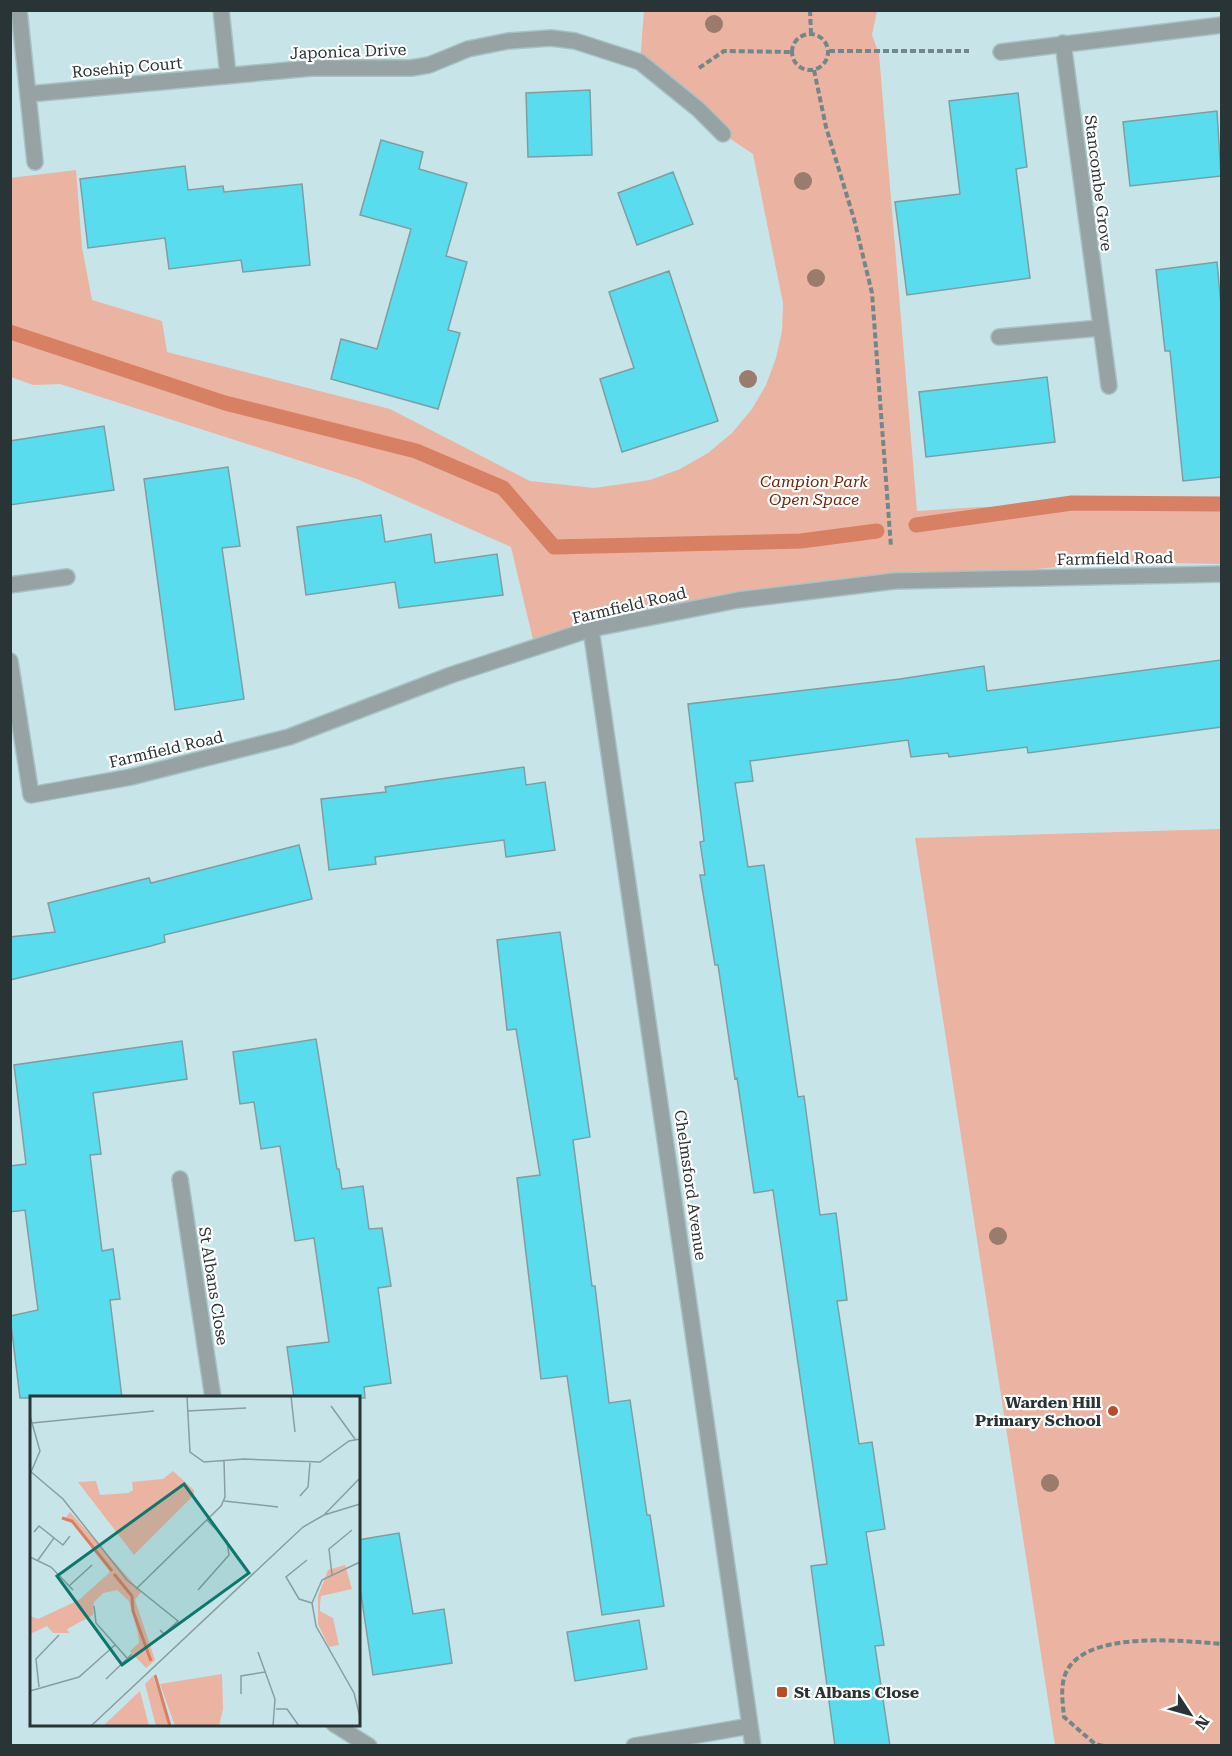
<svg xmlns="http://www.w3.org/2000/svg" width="1232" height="1756" viewBox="0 0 1232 1756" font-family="'Roboto Serif',serif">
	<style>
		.green { fill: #ebb3a1 }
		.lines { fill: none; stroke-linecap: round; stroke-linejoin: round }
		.stream { stroke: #d78063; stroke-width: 15 }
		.building { fill: #59dced; stroke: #809da1; stroke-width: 1.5 }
		.minor-casing { stroke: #a7c2c5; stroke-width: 18 }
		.path { stroke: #73878a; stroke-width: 4; stroke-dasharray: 6 3; stroke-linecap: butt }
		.minor { stroke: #96a2a4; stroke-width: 15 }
		.tree { fill: #9a7c6d }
		.poi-dot { fill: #b64f29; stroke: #fff; stroke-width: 2 }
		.labels { text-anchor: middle; stroke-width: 4.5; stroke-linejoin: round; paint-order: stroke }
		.street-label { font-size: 16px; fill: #293436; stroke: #fff }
		.park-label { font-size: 16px; font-style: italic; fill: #752707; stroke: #fff }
		.poi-label { font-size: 16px; font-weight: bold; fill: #293436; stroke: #fff; text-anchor: end }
		.inset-river { fill: none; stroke: #d78063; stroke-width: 3 }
		.inset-road { fill: none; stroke: #889ea1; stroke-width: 1.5 }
		.view { fill: #0f766e; fill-opacity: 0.15; stroke: #0f766e; stroke-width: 3 }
		.inset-edge { fill: none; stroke: #293436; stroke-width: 3 }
	</style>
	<rect width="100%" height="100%" fill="#c7e5e9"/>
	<!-- green -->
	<path class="green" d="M 644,11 L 877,11 L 872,35 L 879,54 L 917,511 L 979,507 L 1221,505 L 1221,564 L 1114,562 L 923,579 L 738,600 L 535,648 L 511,547 L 357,479 L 60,384 L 33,385 L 11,377 L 10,178 L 76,170 L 82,247 L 92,300 L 162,321 L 167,352 L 390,409 L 530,481 L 594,488 L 650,480 L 680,469 L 708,453 L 732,433 L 752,409 L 766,385 L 776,358 L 782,331 L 783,303 L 753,154 L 723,134 L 640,62 Z
		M 1221,829 L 1221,1745 L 1055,1745 L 915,838 Z"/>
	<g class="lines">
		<!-- stream -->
		<path class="stream" d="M 10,332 L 225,403 L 416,451 L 503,488 L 554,547 L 801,541 L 877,531
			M 916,525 L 1072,503 L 1222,504"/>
	</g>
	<!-- building -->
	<path class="building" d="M 590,90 L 592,155 L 528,157 L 526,93 Z
		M 1018,93 L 1027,167 L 1016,169 L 1030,278 L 907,295 L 895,202 L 960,194 L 949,101 Z
		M 1217,111 L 1221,176 L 1130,186 L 1123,122 Z
		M 381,140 L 423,152 L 419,169 L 467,183 L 446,256 L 467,262 L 448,330 L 460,333 L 438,409 L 331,379 L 341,339 L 377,349 L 411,229 L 360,215 Z
		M 185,166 L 188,190 L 223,186 L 224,192 L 302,184 L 310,265 L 243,272 L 241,260 L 169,269 L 165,238 L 88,248 L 80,179 Z
		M 673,172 L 693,224 L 637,245 L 618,193 Z
		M 1217,262 L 1221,305 L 1221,477 L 1183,481 L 1170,351 L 1165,351 L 1156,270 Z
		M 669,271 L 718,421 L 622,452 L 600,379 L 634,368 L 609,292 Z
		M 1047,377 L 1055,442 L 926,457 L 919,392 Z
		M 104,426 L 114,490 L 10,505 L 10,441 Z
		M 228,467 L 240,546 L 222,548 L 244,699 L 175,710 L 144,479 Z
		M 381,515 L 385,542 L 431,534 L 435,563 L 497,554 L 503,595 L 399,608 L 395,582 L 306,595 L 297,527 Z
		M 1221,660 L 1221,727 L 1028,753 L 1027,747 L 949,757 L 948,753 L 911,757 L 908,740 L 750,761 L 753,781 L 735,783 L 748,867 L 764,865 L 798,1097 L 804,1096 L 820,1215 L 836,1213 L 847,1300 L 837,1301 L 859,1444 L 872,1442 L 885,1529 L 866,1532 L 884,1645 L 875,1646 L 890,1746 L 835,1746 L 811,1566 L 827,1564 L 773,1190 L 754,1193 L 737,1078 L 735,1079 L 718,965 L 715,965 L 700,875 L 705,875 L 700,842 L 704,841 L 688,704 L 900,679 L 984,666 L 987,691 Z
		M 524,767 L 526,785 L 545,782 L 555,850 L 506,857 L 504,840 L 375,857 L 376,864 L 329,870 L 321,799 L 386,792 L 385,787 Z
		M 299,845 L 312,899 L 164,935 L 165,942 L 151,946 L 10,980 L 10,937 L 55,932 L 48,903 L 149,878 L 151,883 Z
		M 560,932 L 590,1137 L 573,1140 L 592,1286 L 595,1286 L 609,1403 L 630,1400 L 647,1515 L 650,1515 L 664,1606 L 602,1615 L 567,1376 L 541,1379 L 517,1178 L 540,1175 L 516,1029 L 507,1030 L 497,940 Z
		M 316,1039 L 337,1169 L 339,1169 L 342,1189 L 363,1186 L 369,1229 L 382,1228 L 391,1286 L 378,1288 L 391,1383 L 364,1387 L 365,1398 L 294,1398 L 287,1347 L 329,1342 L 314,1238 L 295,1241 L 280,1146 L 261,1149 L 254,1102 L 240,1104 L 233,1052 Z
		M 182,1041 L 187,1079 L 93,1093 L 101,1154 L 90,1155 L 102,1251 L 113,1249 L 120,1299 L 110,1300 L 122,1398 L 20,1398 L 10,1316 L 38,1310 L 25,1210 L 10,1212 L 10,1166 L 26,1164 L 14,1065 Z
		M 399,1533 L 413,1614 L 444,1609 L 452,1663 L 373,1675 L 358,1574 L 358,1540 Z
		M 639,1620 L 647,1669 L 575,1681 L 567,1632 Z"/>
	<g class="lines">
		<!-- minor casing -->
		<g class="minor-casing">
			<path id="minor" d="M 19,10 L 35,162
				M 221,10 L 228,75
				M 1063,43 L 1109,386
				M 1001,52 L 1222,25
				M 29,94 L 312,68 L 411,68 L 429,65 L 468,49 L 508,41 L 551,38 L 575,41 L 640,62 L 698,109 L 723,134
				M 999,337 L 1100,328
				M 10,585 L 67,577
				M 591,629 L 753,1746
				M 10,661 L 31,795 L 131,777 L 289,737 L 451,675 L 591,629 L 738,600 L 894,581 L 1222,574
				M 180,1179 L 213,1398
				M 334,1724 L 369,1746
				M 634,1746 L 750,1726"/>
		</g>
		<!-- path -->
		<path class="path" d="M 810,10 L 811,33
			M792 52a18 18 0 1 1 36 0a18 18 0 1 1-36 0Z
			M 829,51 L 969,51
			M 699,68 L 724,51 L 792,52
			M 814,70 L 826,127 L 854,219 L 872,293 L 891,547
			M 1103,1746 L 1095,1744 L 1064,1717 C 1063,1704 1060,1689 1065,1675 C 1082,1629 1183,1641 1222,1644"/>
		<!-- minor -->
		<use href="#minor" class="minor"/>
	</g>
	<!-- trees -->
	<g class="tree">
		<circle cx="714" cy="24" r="9"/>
		<circle cx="803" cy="181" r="9"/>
		<circle cx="816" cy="278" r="9"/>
		<circle cx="748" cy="379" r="9"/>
		<circle cx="998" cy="1236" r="9"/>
		<circle cx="1050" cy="1483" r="9"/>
	</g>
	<!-- markers -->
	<g class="poi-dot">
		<circle cx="1113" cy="1411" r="6"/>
		<rect x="776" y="1686" width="12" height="12" rx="3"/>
	</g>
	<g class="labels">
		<!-- street labels -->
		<g class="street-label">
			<text transform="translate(348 51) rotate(-2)" y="6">Japonica Drive</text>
			<text transform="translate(127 67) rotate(-5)" y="6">Rosehip Court</text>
			<text transform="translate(1099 183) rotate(83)" y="6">Stancombe Grove</text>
			<text transform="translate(1115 558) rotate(-1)" y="6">Farmfield Road</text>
			<text transform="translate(629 605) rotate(-13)" y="6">Farmfield Road</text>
			<text transform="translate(166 749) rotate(-13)" y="6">Farmfield Road</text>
			<text transform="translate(691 1185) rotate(82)" y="6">Chelmsford Avenue</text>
			<text transform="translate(214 1286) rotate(81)" y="6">St Albans Close</text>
		</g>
		<!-- park labels -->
		<g class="park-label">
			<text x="814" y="487">Campion Park<tspan x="814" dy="18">Open Space</tspan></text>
		</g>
		<!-- poi labels -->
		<g class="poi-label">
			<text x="1101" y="1408">Warden Hill<tspan x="1101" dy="18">Primary School</tspan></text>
			<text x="794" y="1698" text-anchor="start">St Albans Close</text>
		</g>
	</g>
	<!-- overview -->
	<g transform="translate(30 1396)">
		<rect width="330" height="330" fill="#c7e5e9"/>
		<path d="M 143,75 L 164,94 L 164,99 L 104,159 L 48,86 L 66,85 L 70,99 L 98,97 L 103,94 L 102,86 L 133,83 ZM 40,116 L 111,196 L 105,204 L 125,264 L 116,272 L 100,255 L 109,247 L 108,238 L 99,205 L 87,194 L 73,197 L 64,206 L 63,219 L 37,233 L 39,237 L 23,237 L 17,230 L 0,238 L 0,220 L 8,223 L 49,204 L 80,176 L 46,129 L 34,124 ZM 315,169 L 322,193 L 291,200 L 290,208 L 290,215 L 303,222 L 309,249 L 299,251 L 288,228 L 288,200 L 298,174 ZM 192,278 L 193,313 L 189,330 L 145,330 L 130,288 ZM 123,280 L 137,322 L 139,330 L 126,330 L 115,288 ZM 110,295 L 119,330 L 73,330 Z" fill="#ebb3a1"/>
		<path class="inset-river" d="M 32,122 L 42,125 L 82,175M 84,178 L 102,200 L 103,215 L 121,265M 125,279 L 140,330"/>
		<path class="inset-road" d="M 157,0 L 160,56 L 174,66 L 214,63 L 290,66 L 319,45 L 330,43M 261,0 L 265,36M 301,10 L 325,43M 157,15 L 216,12M 0,20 L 10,55 L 1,76M 2,27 L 124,15M 0,75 L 33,103 L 97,184 L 148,225 L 134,238 L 130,234M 270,100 L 278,91 L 280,67M 194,105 L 248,111M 294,119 L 330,82M 4,136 L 9,130 L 24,142 L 8,164M 24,142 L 33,149 L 40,140M 0,161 L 21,171 L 43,194M 277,164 L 256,181 L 269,203 L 282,207M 330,166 L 292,184 L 282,207 L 286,230 L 324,297 L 330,321M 302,179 L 299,153 L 322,134M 39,190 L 62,169M 106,193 L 191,110 L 195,101 L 194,65M 168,194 L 199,159 L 197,145 L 177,124M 64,210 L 66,227 L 97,262M 228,256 L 245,303 L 243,330M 76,283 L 102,258M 9,291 L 6,263 L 29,239M 0,295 L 49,281 L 85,249M 211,298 L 211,280 L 235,276M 246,313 L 257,313 L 269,330M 61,330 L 273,131 L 294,119 L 330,108"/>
		<path class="view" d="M 154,88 L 219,177 L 92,269 L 27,180 Z"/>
		<rect width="330" height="330" class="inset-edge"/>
	</g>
	<!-- border -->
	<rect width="1232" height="1756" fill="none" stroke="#293436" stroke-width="24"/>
	<!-- north arrow -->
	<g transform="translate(1190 1714) rotate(126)" stroke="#ffffff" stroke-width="4.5" paint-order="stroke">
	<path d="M0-4.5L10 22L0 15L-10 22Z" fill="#293436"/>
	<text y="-9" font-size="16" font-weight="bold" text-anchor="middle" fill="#293436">N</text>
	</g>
</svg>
